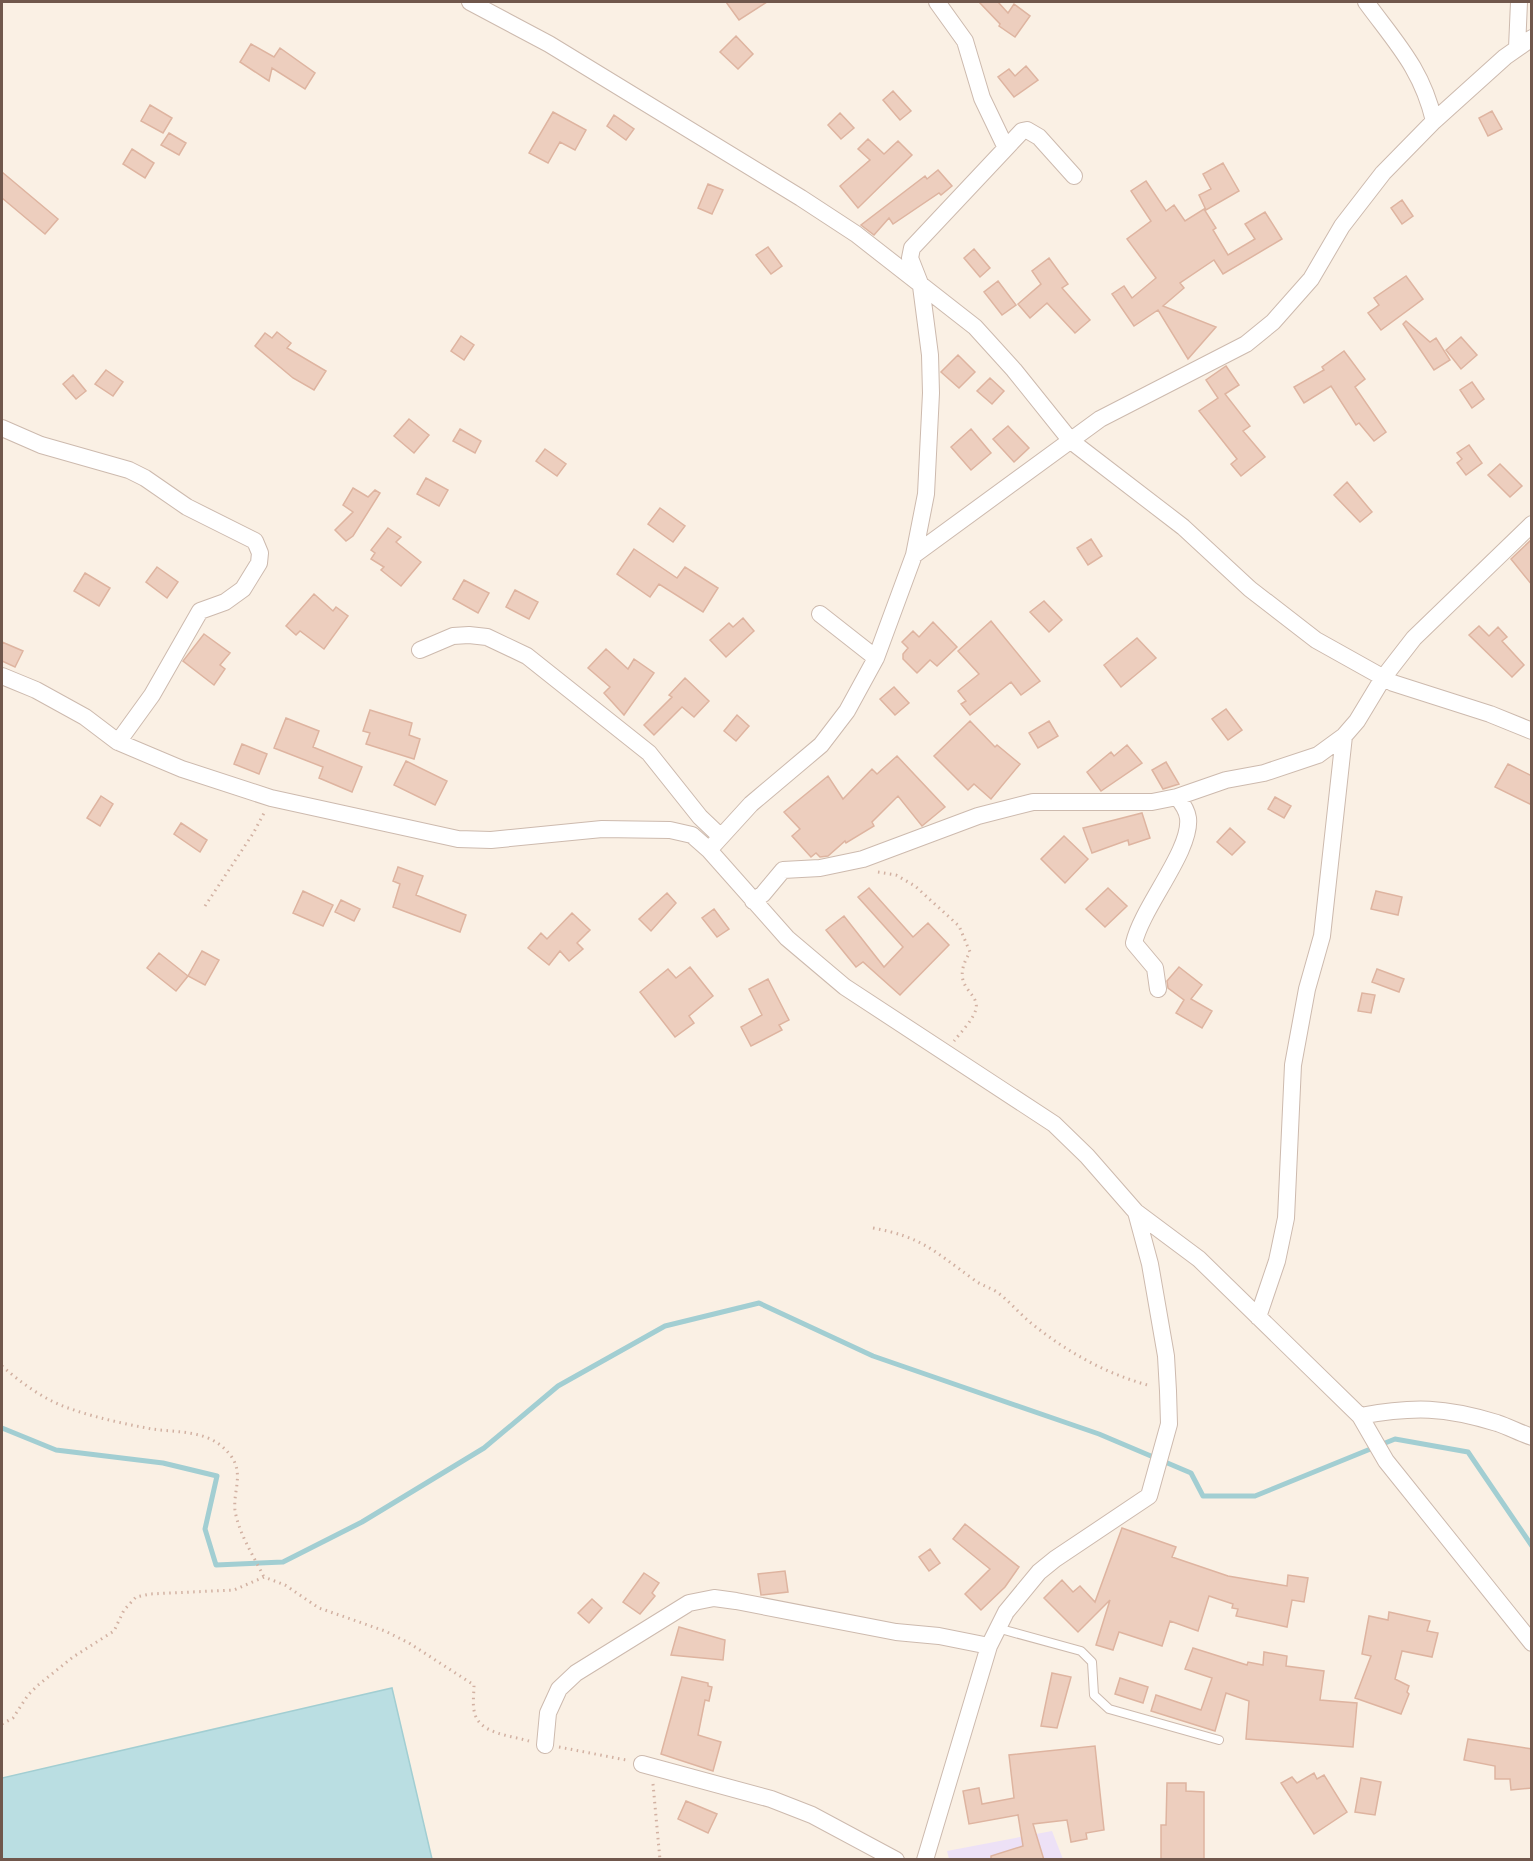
<svg xmlns="http://www.w3.org/2000/svg" width="1533" height="1861" viewBox="0 0 1533 1861" font-family="'PT Sans',sans-serif">
	<style>
		.education { fill: #ede1f6 }
		.water { fill: #badee2; stroke: #a2ced2; stroke-width: 1.5 }
		.lines { fill: none; stroke-linecap: round; stroke-linejoin: round }
		.stream { stroke: #a2ced2; stroke-width: 5 }
		.building { fill: #edcebe; stroke: #deb4a0; stroke-width: 1.5 }
		.lane-casing { stroke: #cdbaae; stroke-width: 10 }
		.street-casing { stroke: #cdbaae; stroke-width: 18 }
		.path { stroke: #d2b1a2; stroke-width: 3; stroke-dasharray: 1.5 4.5; stroke-linecap: butt }
		.lane { stroke: #fff; stroke-width: 8 }
		.street { stroke: #fff; stroke-width: 16 }
	</style>
	<rect width="100%" height="100%" fill="#faf0e4"/>
	<!-- education -->
	<path class="education" d="M 1052,1831 L 1063,1859 L 949,1859 L 947,1851 Z"/>
	<!-- water -->
	<path class="water" d="M 392,1688 L 432,1859 L 2,1859 L 2,1778 Z"/>
	<g class="lines">
		<!-- stream -->
		<path class="stream" d="M 2,1428 L 56,1450 L 163,1463 L 217,1476 L 205,1529 L 216,1565 L 283,1562 L 362,1522 L 484,1448 L 558,1386 L 665,1326 L 759,1303 L 873,1356 L 1099,1434 L 1191,1473 L 1203,1496 L 1255,1496 L 1395,1439 L 1468,1452 L 1532,1546"/>
	</g>
	<!-- building -->
	<path class="building" d="M 726,2 L 767,2 L 739,20 Z
		M 979,2 L 998,2 L 1008,13 L 1014,4 L 1030,16 L 1015,37 L 999,26 L 1000,24 Z
		M 736,36 L 753,54 L 738,69 L 720,52 Z
		M 251,44 L 274,57 L 280,48 L 315,73 L 305,89 L 272,68 L 269,81 L 240,62 Z
		M 1026,66 L 1038,80 L 1014,97 L 998,77 L 1009,69 L 1015,76 Z
		M 893,91 L 911,111 L 900,120 L 883,100 Z
		M 150,105 L 172,118 L 163,133 L 141,121 Z
		M 1492,111 L 1502,129 L 1488,136 L 1479,118 Z
		M 553,112 L 586,130 L 575,150 L 560,142 L 548,163 L 529,153 Z
		M 840,113 L 854,128 L 841,139 L 828,125 Z
		M 614,115 L 634,129 L 626,140 L 607,126 Z
		M 169,133 L 186,143 L 179,155 L 161,145 Z
		M 868,139 L 884,154 L 898,141 L 912,155 L 858,208 L 840,186 L 870,160 L 858,149 Z
		M 132,149 L 154,163 L 145,178 L 123,164 Z
		M 1223,163 L 1239,191 L 1206,210 L 1199,195 L 1211,189 L 1203,174 Z
		M 938,170 L 952,186 L 941,195 L 939,193 L 893,224 L 889,218 L 874,235 L 861,225 L 925,176 L 927,179 Z
		M 2,172 L 58,219 L 45,234 L 2,198 Z
		M 1146,181 L 1166,211 L 1174,205 L 1185,221 L 1204,209 L 1216,228 L 1213,230 L 1228,255 L 1255,239 L 1245,224 L 1265,212 L 1282,239 L 1223,274 L 1214,260 L 1180,283 L 1184,288 L 1163,306 L 1216,327 L 1188,359 L 1158,310 L 1134,326 L 1112,294 L 1124,286 L 1132,298 L 1156,278 L 1127,239 L 1151,221 L 1131,191 Z
		M 708,184 L 723,190 L 712,214 L 698,208 Z
		M 1402,200 L 1413,216 L 1402,224 L 1391,208 Z
		M 768,247 L 782,266 L 771,274 L 756,255 Z
		M 974,249 L 990,268 L 980,277 L 964,258 Z
		M 1049,258 L 1068,284 L 1062,288 L 1090,320 L 1075,333 L 1047,303 L 1030,318 L 1018,304 L 1041,284 L 1032,271 Z
		M 1406,276 L 1423,299 L 1381,330 L 1368,313 L 1379,305 L 1374,298 Z
		M 998,281 L 1016,305 L 1002,315 L 984,292 Z
		M 1406,321 L 1430,342 L 1436,338 L 1450,360 L 1434,370 L 1403,324 Z
		M 277,332 L 291,343 L 287,348 L 326,371 L 314,390 L 293,378 L 255,346 L 265,333 L 272,338 Z
		M 461,336 L 474,345 L 464,360 L 451,351 Z
		M 1461,337 L 1477,355 L 1461,369 L 1446,350 Z
		M 1344,351 L 1365,379 L 1355,387 L 1386,432 L 1374,441 L 1359,423 L 1356,425 L 1331,386 L 1304,403 L 1294,387 L 1324,370 L 1322,367 Z
		M 958,355 L 975,372 L 959,388 L 941,372 Z
		M 1226,366 L 1239,385 L 1225,394 L 1250,426 L 1243,431 L 1265,457 L 1241,476 L 1231,464 L 1237,459 L 1199,411 L 1218,398 L 1206,380 Z
		M 106,370 L 123,382 L 113,396 L 95,384 Z
		M 73,375 L 86,391 L 76,399 L 63,384 Z
		M 990,378 L 1004,391 L 992,404 L 977,391 Z
		M 1472,382 L 1484,399 L 1472,408 L 1460,390 Z
		M 409,419 L 429,435 L 414,453 L 394,436 Z
		M 1008,426 L 1029,448 L 1014,462 L 993,439 Z
		M 460,429 L 481,441 L 475,453 L 453,441 Z
		M 971,429 L 991,453 L 971,470 L 951,447 Z
		M 1469,445 L 1482,463 L 1466,475 L 1457,463 L 1462,459 L 1457,453 Z
		M 545,449 L 566,464 L 557,476 L 536,461 Z
		M 1500,464 L 1522,486 L 1510,497 L 1488,475 Z
		M 426,478 L 448,490 L 439,506 L 417,494 Z
		M 1347,482 L 1372,512 L 1360,522 L 1334,495 Z
		M 353,488 L 368,497 L 375,490 L 380,493 L 353,536 L 346,541 L 335,530 L 353,512 L 343,505 Z
		M 660,508 L 685,526 L 673,542 L 648,524 Z
		M 388,528 L 401,537 L 396,542 L 421,562 L 401,586 L 381,570 L 384,567 L 371,559 L 375,553 L 371,550 Z
		M 1091,539 L 1102,556 L 1088,565 L 1077,548 Z
		M 1532,539 L 1532,585 L 1511,559 Z
		M 634,549 L 677,578 L 685,567 L 718,588 L 703,612 L 659,584 L 650,597 L 617,574 Z
		M 157,567 L 178,582 L 167,598 L 146,582 Z
		M 85,573 L 110,588 L 99,606 L 74,591 Z
		M 464,580 L 489,593 L 478,613 L 453,599 Z
		M 515,590 L 538,602 L 529,619 L 506,607 Z
		M 314,594 L 333,611 L 336,607 L 348,616 L 324,649 L 300,631 L 296,635 L 286,626 Z
		M 1044,601 L 1062,620 L 1049,632 L 1030,612 Z
		M 743,618 L 754,631 L 726,657 L 710,640 L 729,623 L 733,627 Z
		M 991,621 L 1040,681 L 1021,695 L 1011,682 L 970,715 L 961,704 L 966,701 L 958,691 L 979,674 L 958,651 Z
		M 933,622 L 957,647 L 937,666 L 930,660 L 917,673 L 903,659 L 903,654 L 908,648 L 902,642 L 913,631 L 919,637 Z
		M 1479,626 L 1489,636 L 1498,627 L 1507,637 L 1502,641 L 1524,665 L 1512,677 L 1469,635 Z
		M 204,634 L 230,653 L 220,665 L 225,669 L 214,685 L 183,661 Z
		M 1137,638 L 1156,658 L 1121,687 L 1104,665 Z
		M 2,642 L 23,651 L 15,667 L 2,661 Z
		M 606,649 L 628,669 L 634,659 L 654,673 L 624,715 L 604,693 L 610,687 L 588,668 Z
		M 685,678 L 709,701 L 694,717 L 682,707 L 654,735 L 644,725 L 672,697 L 669,695 Z
		M 894,687 L 909,703 L 895,715 L 880,699 Z
		M 1226,709 L 1242,730 L 1228,740 L 1212,719 Z
		M 370,710 L 412,723 L 409,735 L 420,739 L 414,759 L 366,744 L 370,733 L 363,731 Z
		M 737,715 L 749,726 L 736,741 L 724,731 Z
		M 286,718 L 319,731 L 313,747 L 362,767 L 352,792 L 319,778 L 323,767 L 274,748 Z
		M 970,721 L 995,747 L 997,745 L 1020,764 L 991,799 L 974,784 L 968,790 L 934,756 Z
		M 1049,721 L 1058,736 L 1038,748 L 1029,733 Z
		M 242,744 L 267,754 L 259,774 L 234,764 Z
		M 1127,745 L 1142,763 L 1101,791 L 1087,772 L 1111,752 L 1114,756 Z
		M 897,756 L 945,807 L 922,826 L 898,796 L 872,822 L 874,826 L 846,843 L 845,841 L 828,856 L 820,857 L 816,853 L 811,857 L 792,836 L 800,829 L 784,812 L 828,776 L 843,799 L 872,769 L 877,774 Z
		M 406,761 L 447,781 L 435,805 L 394,785 Z
		M 1166,762 L 1179,784 L 1163,789 L 1152,770 Z
		M 1508,764 L 1532,776 L 1532,805 L 1495,787 Z
		M 101,796 L 113,804 L 100,826 L 87,818 Z
		M 1275,797 L 1291,806 L 1284,818 L 1268,809 Z
		M 1142,813 L 1150,838 L 1129,845 L 1128,840 L 1092,853 L 1083,828 Z
		M 181,823 L 207,840 L 200,852 L 174,834 Z
		M 1230,828 L 1245,842 L 1232,855 L 1217,842 Z
		M 1064,836 L 1088,859 L 1065,883 L 1041,859 Z
		M 398,867 L 423,876 L 416,895 L 466,915 L 460,932 L 393,907 L 400,884 L 393,881 Z
		M 869,888 L 913,937 L 928,923 L 949,945 L 900,995 L 863,962 L 856,967 L 826,930 L 844,916 L 884,967 L 903,947 L 858,897 Z
		M 1108,888 L 1127,906 L 1105,927 L 1086,909 Z
		M 303,891 L 333,905 L 323,926 L 293,913 Z
		M 1376,891 L 1402,897 L 1398,915 L 1371,909 Z
		M 667,893 L 676,903 L 651,931 L 639,919 Z
		M 341,900 L 360,909 L 354,921 L 335,912 Z
		M 714,909 L 729,929 L 717,937 L 702,918 Z
		M 572,913 L 590,930 L 577,943 L 583,949 L 569,961 L 560,951 L 549,965 L 528,948 L 541,933 L 547,939 Z
		M 202,951 L 219,960 L 205,985 L 188,976 Z
		M 159,953 L 188,976 L 176,991 L 147,968 Z
		M 690,967 L 713,996 L 689,1016 L 694,1023 L 675,1037 L 640,992 L 668,969 L 676,978 Z
		M 1179,967 L 1202,985 L 1191,999 L 1212,1011 L 1202,1028 L 1176,1013 L 1184,1000 L 1168,988 L 1167,981 Z
		M 1377,969 L 1404,979 L 1399,992 L 1372,982 Z
		M 768,979 L 789,1020 L 779,1025 L 782,1030 L 751,1046 L 741,1027 L 762,1015 L 749,989 Z
		M 1362,993 L 1375,995 L 1371,1013 L 1358,1011 Z
		M 965,1524 L 1019,1567 L 1005,1587 L 981,1610 L 965,1594 L 990,1569 L 953,1539 Z
		M 1122,1528 L 1176,1547 L 1172,1557 L 1228,1576 L 1287,1586 L 1288,1575 L 1308,1578 L 1304,1602 L 1292,1600 L 1287,1627 L 1236,1616 L 1238,1609 L 1232,1608 L 1233,1604 L 1209,1596 L 1198,1631 L 1170,1621 L 1162,1646 L 1119,1632 L 1113,1650 L 1096,1645 L 1110,1600 L 1078,1632 L 1044,1598 L 1062,1580 L 1073,1592 L 1080,1586 L 1095,1602 Z
		M 930,1549 L 940,1563 L 929,1571 L 919,1557 Z
		M 785,1571 L 788,1592 L 761,1595 L 758,1574 Z
		M 644,1573 L 659,1583 L 652,1593 L 655,1596 L 640,1614 L 623,1602 Z
		M 592,1599 L 602,1608 L 589,1623 L 578,1613 Z
		M 1389,1612 L 1430,1621 L 1427,1631 L 1438,1633 L 1432,1657 L 1402,1651 L 1395,1679 L 1409,1686 L 1407,1692 L 1409,1694 L 1401,1714 L 1355,1698 L 1371,1656 L 1362,1654 L 1369,1616 L 1388,1620 Z
		M 679,1627 L 725,1640 L 723,1660 L 671,1655 Z
		M 1193,1648 L 1247,1665 L 1248,1662 L 1263,1665 L 1264,1652 L 1287,1656 L 1286,1666 L 1324,1671 L 1320,1700 L 1357,1703 L 1353,1747 L 1246,1739 L 1249,1701 L 1226,1693 L 1215,1731 L 1151,1711 L 1156,1695 L 1201,1710 L 1212,1678 L 1185,1669 Z
		M 1052,1673 L 1071,1677 L 1057,1728 L 1041,1726 Z
		M 682,1677 L 708,1683 L 708,1686 L 712,1687 L 709,1701 L 705,1700 L 698,1735 L 721,1742 L 713,1771 L 661,1754 Z
		M 1120,1678 L 1148,1687 L 1143,1703 L 1115,1694 Z
		M 1468,1739 L 1532,1749 L 1532,1788 L 1511,1790 L 1510,1779 L 1495,1779 L 1495,1766 L 1464,1760 Z
		M 1095,1746 L 1104,1830 L 1086,1833 L 1087,1839 L 1071,1842 L 1067,1820 L 1033,1824 L 1044,1860 L 991,1860 L 991,1856 L 1023,1846 L 1018,1815 L 969,1824 L 963,1791 L 979,1788 L 982,1804 L 1014,1798 L 1009,1755 Z
		M 1314,1773 L 1317,1779 L 1324,1775 L 1347,1812 L 1314,1834 L 1281,1783 L 1292,1777 L 1297,1783 Z
		M 1361,1778 L 1381,1782 L 1375,1815 L 1355,1812 Z
		M 1167,1783 L 1186,1783 L 1186,1791 L 1204,1792 L 1204,1860 L 1161,1860 L 1161,1825 L 1166,1825 Z
		M 686,1801 L 717,1814 L 708,1833 L 678,1819 Z"/>
	<g class="lines">
		<!-- lane casing -->
		<g class="lane-casing">
			<path id="lane" d="M 997,1628 L 1081,1651 L 1092,1662 L 1094,1695 L 1109,1709 L 1219,1740"/>
		</g>
		<!-- street casing -->
		<g class="street-casing">
			<path id="street" d="M 470,2 L 549,44 L 801,198 L 856,234 L 975,327 L 1014,370 L 1071,441 L 1183,527 L 1250,589 L 1316,640 L 1393,683 L 1490,714 L 1532,731
				M 937,2 L 965,41 L 982,98 L 1005,146
				M 1366,2 C 1396,43 1422,69 1434,121
				M 1517,48 L 1519,2
				M 2,428 L 41,445 L 129,470 L 145,478 L 187,507 L 255,541 L 260,553 L 259,563 L 243,589 L 225,602 L 200,611 L 152,695 L 118,742
				M 914,555 L 1100,419 L 1246,344 L 1273,322 L 1311,279 L 1342,226 L 1383,173 L 1434,121 L 1505,57 L 1532,38
				M 820,614 L 876,658
				M 420,650 L 453,636 L 469,635 L 487,637 L 527,656 L 649,753 L 700,817 L 720,836
				M 2,676 L 36,690 L 85,717 L 118,742 L 182,769 L 271,798 L 458,839 L 491,840 L 602,829 L 670,830 L 692,835 L 709,850 L 787,938 L 845,987 L 1054,1124 L 1087,1156 L 1136,1212 L 1150,1264 L 1166,1356 L 1168,1391 L 1169,1424 L 1149,1496 L 1055,1559 L 1039,1572 L 1006,1612 L 989,1646 L 925,1860
				M 709,850 L 751,804 L 821,745 L 847,711 L 876,658 L 914,555 L 926,494 L 931,393 L 930,355 L 921,286 L 910,258 L 912,248 L 1022,131 L 1027,130 L 1039,137 L 1074,176
				M 753,901 L 763,894 L 783,870 L 820,868 L 863,859 L 978,816 L 1033,802 L 1152,802 L 1177,797 L 1226,780 L 1264,773 L 1318,755 L 1344,736 L 1357,721 L 1383,678 L 1414,638 L 1532,524
				M 1158,989 L 1155,968 L 1134,943 C 1142,907 1192,850 1188,818 C 1187,810 1182,803 1177,797
				M 1136,1212 L 1199,1259 L 1360,1416 L 1386,1461 L 1532,1643
				M 1258,1317 L 1277,1261 L 1286,1218 L 1293,1065 L 1307,989 L 1322,936 L 1344,736
				M 1360,1416 C 1414,1406 1445,1407 1497,1423 C 1509,1427 1520,1433 1532,1437
				M 545,1745 L 548,1713 L 559,1689 L 576,1673 L 689,1603 L 714,1598 L 736,1601 L 896,1632 L 939,1636 L 989,1646
				M 642,1764 L 771,1799 L 812,1815 L 896,1860"/>
		</g>
		<!-- path -->
		<path class="path" d="M 878,872 L 896,875 L 915,886 L 959,926 L 970,952 C 948,988 980,991 976,1009 C 973,1020 961,1032 954,1041
			M 205,906 L 254,832 L 264,813
			M 873,1228 C 922,1237 934,1251 973,1279 C 980,1285 989,1287 997,1292 C 1009,1301 1019,1313 1031,1323 C 1067,1352 1106,1374 1151,1386
			M 2,1366 C 21,1383 46,1401 71,1409 C 97,1418 125,1424 152,1429 C 179,1433 211,1429 231,1456 C 244,1474 233,1491 235,1510 C 238,1532 254,1557 264,1577
			M 2,1724 L 13,1718 L 28,1695 L 37,1686 L 73,1657 L 114,1631 L 124,1610 L 136,1597 L 150,1594 L 234,1590 L 264,1577 L 285,1585 L 319,1608 L 385,1631 L 409,1643 L 474,1685 C 474,1694 472,1706 475,1714 C 480,1734 513,1736 529,1741
			M 559,1747 L 626,1760
			M 653,1784 L 660,1860"/>
		<!-- lane -->
		<use href="#lane" class="lane"/>
		<!-- street -->
		<use href="#street" class="street"/>
	</g>
	<!-- border -->
	<rect width="1533" height="1861" fill="none" stroke="#70574c" stroke-width="6"/>
</svg>
